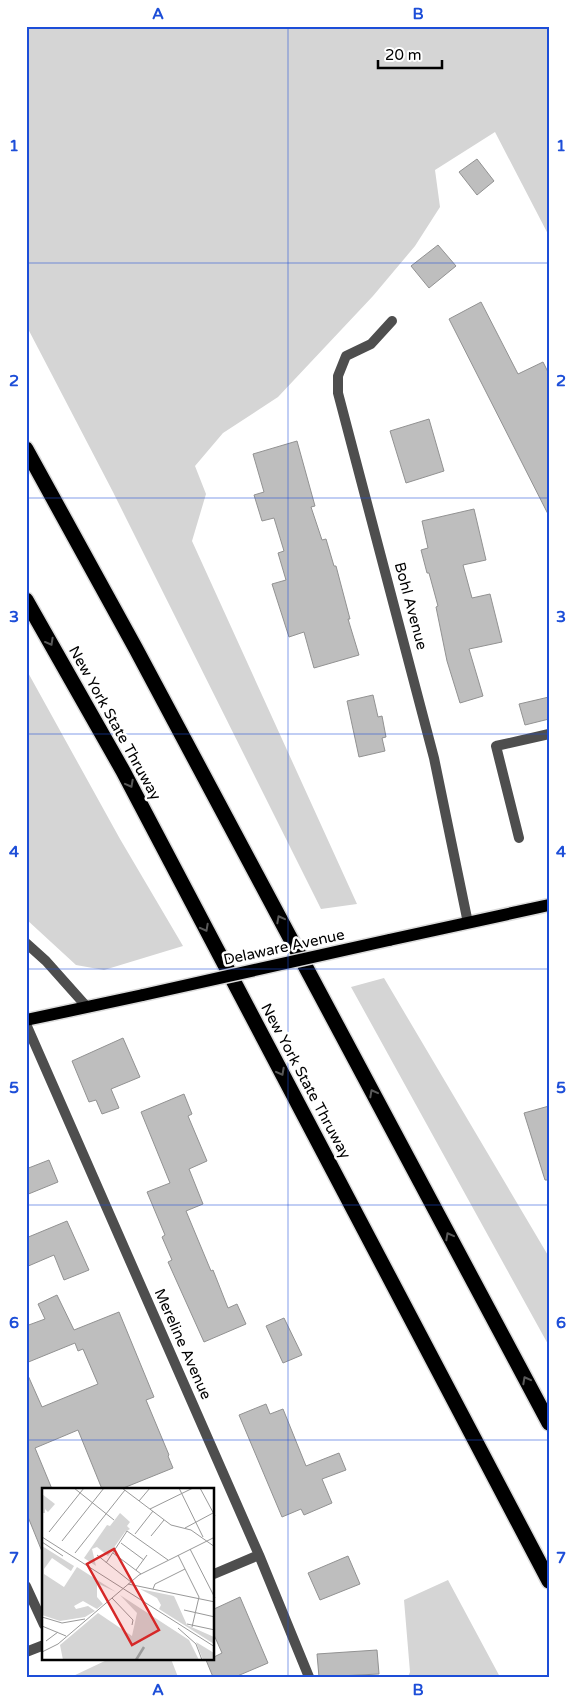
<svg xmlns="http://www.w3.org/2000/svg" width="575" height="1703" viewBox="0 0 575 1703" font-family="'Varela Round',sans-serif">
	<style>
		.green { fill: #d5d5d5 }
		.building { fill: #bebebe; stroke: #929292 }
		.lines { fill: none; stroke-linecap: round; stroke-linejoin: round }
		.primary-casing { stroke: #dbdbdb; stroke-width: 15 }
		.motorway-casing { stroke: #dbdbdb; stroke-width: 18 }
		.service { stroke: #4e4e4e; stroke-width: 10 }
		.minor { stroke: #4e4e4e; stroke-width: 10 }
		.tertiary { stroke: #4e4e4e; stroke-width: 10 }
		.primary { stroke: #000; stroke-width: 12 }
		.motorway { stroke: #000; stroke-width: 15 }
		.primary-bridge-casing { stroke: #dbdbdb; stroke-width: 15; stroke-linecap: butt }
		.primary-bridge { stroke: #000; stroke-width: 12 }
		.oneway { stroke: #595959 }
		.grid { fill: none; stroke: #1d4ed8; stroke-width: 1; stroke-opacity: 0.55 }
		.labels { text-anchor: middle; stroke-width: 5; stroke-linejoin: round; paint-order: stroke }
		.street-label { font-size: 15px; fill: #000; stroke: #fff }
		.inset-river { fill: none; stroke: #9c9c9c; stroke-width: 2.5 }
		.inset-road { fill: none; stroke: #999; stroke-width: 1 }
		.view { fill: #d62828; fill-opacity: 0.15; stroke: #d62828; stroke-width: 2.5 }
		.inset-edge { fill: none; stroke: #000; stroke-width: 2.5 }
		.neatline { fill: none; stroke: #1d4ed8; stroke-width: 2 }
		.grid-label { font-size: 16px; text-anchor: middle; font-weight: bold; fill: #1d4ed8 }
	</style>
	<rect width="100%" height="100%" fill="#fff"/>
	<!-- green -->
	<path class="green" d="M 26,26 L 549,26 L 549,236 L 495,132 L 435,170 L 440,207 L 415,246 L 373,296 L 278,397 L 223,433 L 195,466 L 206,494 L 192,541 L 357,904 L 321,909 L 113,492 L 26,325 Z
		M 26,669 L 120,839 L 183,946 L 104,970 L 76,965 L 26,919 Z
		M 384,978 L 549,1257 L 549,1346 L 351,987 Z
		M 448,1580 L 500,1677 L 408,1677 L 410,1672 L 404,1600 Z
		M 109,1659 L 171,1659 L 178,1677 L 71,1677 Z"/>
	<!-- building -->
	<path class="building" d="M 477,159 L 494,181 L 477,195 L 459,172 Z
		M 438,245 L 456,266 L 429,288 L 411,266 Z
		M 481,302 L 518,374 L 543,362 L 549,374 L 549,516 L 449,319 Z
		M 429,419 L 444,471 L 406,483 L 390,431 Z
		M 297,441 L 315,506 L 311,507 L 322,540 L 326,539 L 334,566 L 336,566 L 350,619 L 348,619 L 359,655 L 314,668 L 304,632 L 289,637 L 272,584 L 286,580 L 278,553 L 284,551 L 274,518 L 262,521 L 254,495 L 264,492 L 253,454 Z
		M 474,509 L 486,560 L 463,565 L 472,598 L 490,594 L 502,642 L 469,649 L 483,696 L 460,703 L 447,661 L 436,607 L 438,606 L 429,573 L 427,573 L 421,550 L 428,548 L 422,521 Z
		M 373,695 L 378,717 L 382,716 L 386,737 L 382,738 L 385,751 L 359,757 L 347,701 Z
		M 549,697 L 549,719 L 525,725 L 519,704 Z
		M 123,1038 L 140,1077 L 111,1089 L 119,1108 L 102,1114 L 96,1100 L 89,1102 L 72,1061 Z
		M 184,1094 L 192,1114 L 188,1116 L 207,1161 L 189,1169 L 203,1204 L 186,1211 L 211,1271 L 213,1270 L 228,1308 L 237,1304 L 246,1324 L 204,1342 L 168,1262 L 172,1260 L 162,1237 L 165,1235 L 147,1192 L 170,1183 L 141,1112 Z
		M 549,1106 L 549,1180 L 545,1180 L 524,1113 Z
		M 49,1160 L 58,1182 L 26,1195 L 26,1169 Z
		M 67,1221 L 89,1270 L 64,1280 L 54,1255 L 26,1267 L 26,1238 Z
		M 57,1295 L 74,1330 L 119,1312 L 154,1397 L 146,1400 L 169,1455 L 168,1456 L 173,1468 L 121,1489 L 102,1489 L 78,1430 L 35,1448 L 52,1489 L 44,1489 L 43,1554 L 26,1512 L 26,1371 L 42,1407 L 98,1384 L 83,1349 L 78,1351 L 75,1343 L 26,1363 L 26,1326 L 45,1319 L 38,1304 Z
		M 284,1318 L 302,1355 L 283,1363 L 266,1326 Z
		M 266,1404 L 270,1414 L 283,1409 L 306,1466 L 339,1453 L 346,1470 L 322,1479 L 332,1503 L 304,1515 L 301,1509 L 282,1517 L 239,1415 Z
		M 348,1556 L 360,1584 L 320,1600 L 308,1573 Z
		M 240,1597 L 268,1663 L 235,1677 L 213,1677 L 206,1660 L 214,1659 L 214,1657 L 222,1653 L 214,1635 L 214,1609 Z
		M 377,1650 L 379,1674 L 319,1677 L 317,1654 Z"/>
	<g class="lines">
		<!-- primary casing -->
		<g class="primary-casing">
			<path id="primary" d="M 389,940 L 549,905
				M 26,1020 L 143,995"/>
		</g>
		<!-- motorway casing -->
		<g class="motorway-casing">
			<path id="motorway" d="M 26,449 L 136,649 L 549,1423
				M 26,600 L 123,771 L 549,1581"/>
		</g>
		<!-- service -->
		<path class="service" d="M 519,838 L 496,746 L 549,734"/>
		<!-- minor -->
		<path class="minor" d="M 392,321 L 371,344 L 346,356 L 338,376 L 338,393 L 434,758 L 468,923
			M 26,1024 L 259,1555 L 309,1677
			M 214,1574 L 259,1555
			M 26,1586 L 44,1625
			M 26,1652 L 44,1645"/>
		<!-- tertiary -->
		<path class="tertiary" d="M 26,943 L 46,961 L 87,1007"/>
		<!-- primary -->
		<use href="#primary" class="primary"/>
		<!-- motorway -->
		<use href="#motorway" class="motorway"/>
		<!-- primary-bridge casing -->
		<g class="primary-bridge-casing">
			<path id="primary-bridge" d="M 143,995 L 389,940"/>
		</g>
		<!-- primary-bridge -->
		<use href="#primary-bridge" class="primary-bridge"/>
	</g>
	<!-- one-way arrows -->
	<defs><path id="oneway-chevron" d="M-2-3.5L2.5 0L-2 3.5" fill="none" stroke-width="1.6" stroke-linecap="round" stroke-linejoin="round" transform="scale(1.25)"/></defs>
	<g class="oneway">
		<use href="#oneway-chevron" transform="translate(50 642) rotate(61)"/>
		<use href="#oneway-chevron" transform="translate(130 784) rotate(62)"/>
		<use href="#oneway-chevron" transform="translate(280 919) rotate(-118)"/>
		<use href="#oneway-chevron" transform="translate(205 928) rotate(62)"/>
		<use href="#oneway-chevron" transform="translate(281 1072) rotate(62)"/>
		<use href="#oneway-chevron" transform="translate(373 1093) rotate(-118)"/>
		<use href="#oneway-chevron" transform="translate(449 1236) rotate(-118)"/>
		<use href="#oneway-chevron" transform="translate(526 1380) rotate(-118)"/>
	</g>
	<!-- grid -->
	<path class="grid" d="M 288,26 L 288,1677M 26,263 L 549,263M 26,498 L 549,498M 26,734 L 549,734M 26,969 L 549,969M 26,1205 L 549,1205M 26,1440 L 549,1440"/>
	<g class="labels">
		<!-- street labels -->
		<g class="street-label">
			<text transform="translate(411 606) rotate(75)" y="5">Bohl Avenue</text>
			<text transform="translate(115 723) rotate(61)" y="5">New York State Thruway</text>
			<text transform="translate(284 947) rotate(-12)" y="5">Delaware Avenue</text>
			<text transform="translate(306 1081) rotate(62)" y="5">New York State Thruway</text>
			<text transform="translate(183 1344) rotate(66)" y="5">Mereline Avenue</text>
		</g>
	</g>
	<!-- overview -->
	<g transform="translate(42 1488)">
		<rect width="172" height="172" fill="#fff"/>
		<path d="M 0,6 L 13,16 L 6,24 L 3,21 L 3,25 L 0,25 ZM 78,25 L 88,34 L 85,38 L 88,41 L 83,44 L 66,68 L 55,59 L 50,61 L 54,78 L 42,70 L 65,37 L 68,38 ZM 0,58 L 32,78 L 29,83 L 10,70 L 2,81 L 2,86 L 22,99 L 35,79 L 74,104 L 55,95 L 55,109 L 61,116 L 55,121 L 41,113 L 32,118 L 34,121 L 46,118 L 53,123 L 43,129 L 18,133 L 0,127 ZM 98,101 L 132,108 L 145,137 L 172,149 L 172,156 L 117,121 L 119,117 L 115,110 ZM 78,107 L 147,152 L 157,172 L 21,172 L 18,157 L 56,125 L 90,148 L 95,125 ZM 154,154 L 172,165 L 172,172 L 161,172 Z" fill="#d5d5d5"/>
		<path class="inset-river" d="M 94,172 L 102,159"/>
		<path class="inset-road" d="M 32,0 L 72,32M 80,0 L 129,37 L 149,42 L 173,59M 137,0 L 161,49M 158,0 L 173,28M 97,13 L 108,0M 108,21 L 151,0M 143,40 L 171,25M 7,44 L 42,0M 93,46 L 111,23M 109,48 L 122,32M 0,49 L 173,159M 20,53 L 62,0M 0,54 L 21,68M 79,55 L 102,72M 148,61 L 173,110M 33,65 L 83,2M 71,65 L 99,86M 55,67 L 89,94M 136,67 L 157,109 L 150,139M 64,75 L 85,43 L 126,72M 94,82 L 105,67M 86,96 L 173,114M 111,101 L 113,96 L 143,81M 70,110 L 91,132 L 90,137M 142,122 L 173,129M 0,129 L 20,135 L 43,131M 145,136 L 173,142M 0,138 L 24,148M 136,140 L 154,156 L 160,172M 4,153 L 16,144M 0,164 L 16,156 L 97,87 L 173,49"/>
		<path class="view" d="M 72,61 L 117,142 L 90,157 L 45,76 Z"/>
		<rect width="172" height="172" class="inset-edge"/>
	</g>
	<!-- border -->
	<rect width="575" height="1703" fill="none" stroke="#ffffff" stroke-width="55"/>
	<!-- scale -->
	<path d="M378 60v8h64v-8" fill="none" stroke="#000000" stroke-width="2.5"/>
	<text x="385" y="60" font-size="15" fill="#000000" stroke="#ffffff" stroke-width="4" paint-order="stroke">20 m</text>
	<rect x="28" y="28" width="520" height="1648" class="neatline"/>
	<g class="grid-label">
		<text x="158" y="19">A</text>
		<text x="418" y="19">B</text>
		<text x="14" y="151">1</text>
		<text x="561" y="151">1</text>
		<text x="14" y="386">2</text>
		<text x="561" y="386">2</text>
		<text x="14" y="622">3</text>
		<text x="561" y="622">3</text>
		<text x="14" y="857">4</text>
		<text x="561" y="857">4</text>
		<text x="14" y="1093">5</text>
		<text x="561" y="1093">5</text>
		<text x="14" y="1328">6</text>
		<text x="561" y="1328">6</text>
		<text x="14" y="1563">7</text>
		<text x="561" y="1563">7</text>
		<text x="158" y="1695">A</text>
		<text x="418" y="1695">B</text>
	</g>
</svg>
